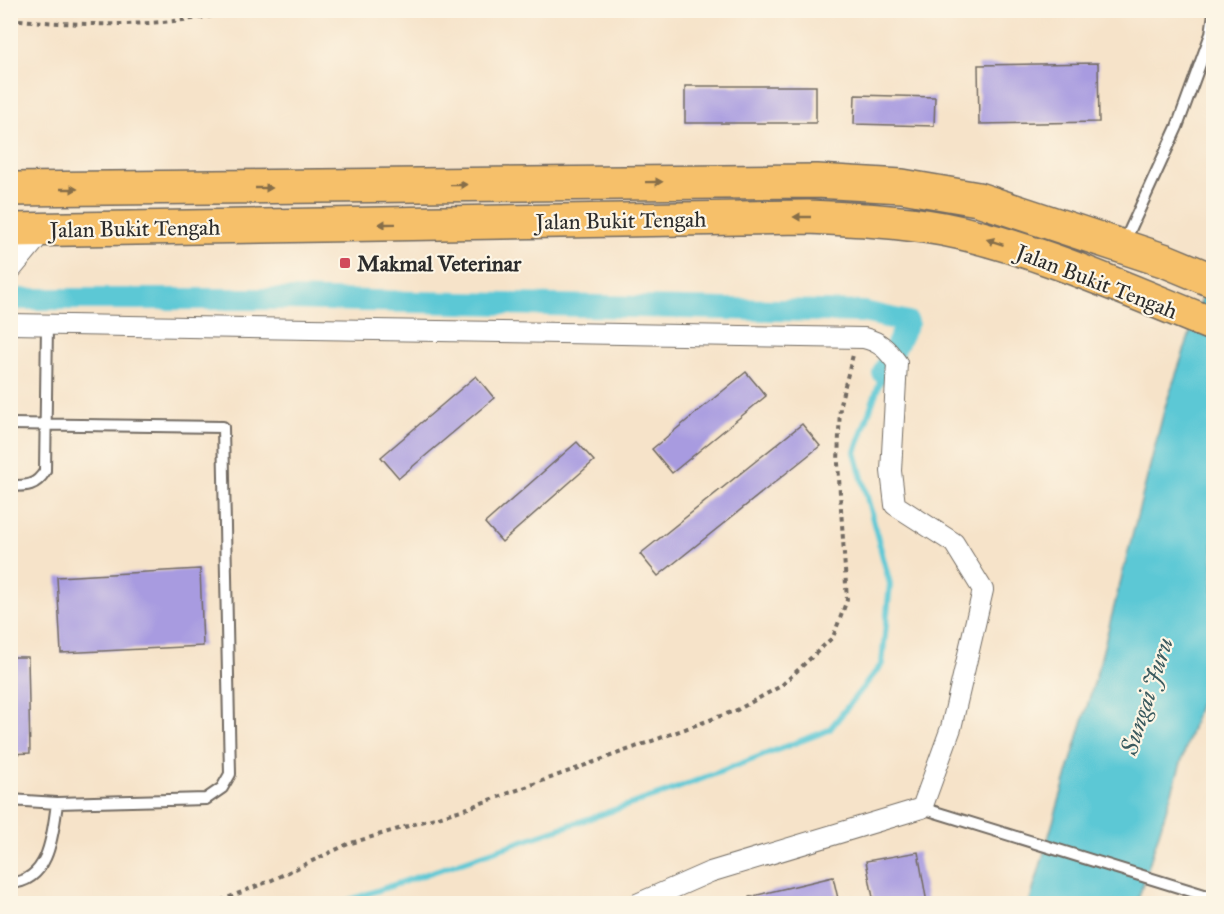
<svg xmlns="http://www.w3.org/2000/svg" width="1224" height="914" viewBox="0 0 1224 914" font-family="'IM FELL Great Primer',serif">
	<style>
		.water { fill: #5cc8d5; stroke: #447a80; stroke-width: 1.5 }
		.lines { fill: none; stroke-linecap: round; stroke-linejoin: round }
		.stream { stroke: #5cc8d5; stroke-width: 6 }
		.canal { stroke: #5cc8d5; stroke-width: 22 }
		.building { fill: #a89be0 }
		.service-casing { stroke: #726b62; stroke-width: 14 }
		.minor-casing { stroke: #726b62; stroke-width: 22 }
		.trunk-casing { stroke: #726b62; stroke-width: 36 }
		.path { stroke: #726b62; stroke-width: 4; stroke-dasharray: 4.5 4.5; stroke-linecap: butt }
		.service { stroke: #fff; stroke-width: 10 }
		.minor { stroke: #fff; stroke-width: 20 }
		.trunk { stroke: #f6c06b; stroke-width: 33 }
		.oneway { fill: #866e48 }
		.poi-dot { fill: #d1495b; stroke: #fcf5e5; stroke-width: 2 }
		.labels { text-anchor: middle; stroke-width: 4.5; stroke-linejoin: round; paint-order: stroke }
		.street-label { font-size: 22px; fill: #2b2b2b; stroke: #fcf5e5 }
		.poi-label { font-size: 22px; font-weight: bold; fill: #2b2b2b; stroke: #fcf5e5; text-anchor: start }
		.water-label { font-size: 24px; font-style: italic; fill: #3a5a5e; stroke: #fcf5e5 }
	</style>
	<rect width="100%" height="100%" fill="#fcf5e5"/>
	<filter id="ink" filterUnits="userSpaceOnUse"><feTurbulence type="fractalNoise" baseFrequency=".0167" numOctaves="2"/><feDisplacementMap in="SourceGraphic" scale="12" xChannelSelector="R" yChannelSelector="G"/><feConvolveMatrix kernelMatrix="1 2 1 2 8 2 1 2 1" color-interpolation-filters="sRGB"/></filter>
	<filter id="wash" filterUnits="userSpaceOnUse"><feTurbulence type="fractalNoise" baseFrequency=".008" numOctaves="4" result="noise"/><feDisplacementMap in="SourceGraphic" scale="24" xChannelSelector="R" yChannelSelector="G"/><feGaussianBlur stdDeviation="1.35" result="paint"/><feColorMatrix in="noise" values="0 0 0 0 0 0 0 0 0 0 0 0 0 0 0 0 0 1.4 0 .05"/><feComposite in="paint" operator="in"/></filter>
	<g filter="url(#wash)">
		<rect width="100%" height="100%" fill="#f6e3c9"/>
		<!-- water -->
		<path class="water" d="M 1213,266 L 1213,661 L 1137,903 L 1029,904 L 1100,662 L 1165,407 Z"/>
		<g class="lines">
			<!-- stream -->
			<path class="stream" d="M 338,904 L 667,792 L 829,730 L 882,664 L 890,584 L 855,452 L 883,373"/>
			<!-- canal -->
			<path class="canal" d="M 10,299 L 285,299 L 864,312 L 908,322 L 883,373"/>
		</g>
		<g id="blocks">
			<!-- building -->
			<path class="building" d="M 1098,63 L 1099,122 L 979,124 L 978,65 Z
				M 685,86 L 816,86 L 816,123 L 685,123 Z
				M 855,95 L 935,97 L 934,126 L 854,124 Z
				M 746,372 L 766,396 L 672,473 L 652,449 Z
				M 476,376 L 494,398 L 399,478 L 381,457 Z
				M 802,424 L 820,446 L 658,576 L 640,554 Z
				M 577,442 L 594,461 L 502,542 L 485,523 Z
				M 200,569 L 203,646 L 61,653 L 57,577 Z
				M 10,657 L 28,657 L 30,753 L 10,754 Z
				M 918,852 L 927,903 L 874,903 L 866,861 Z
				M 833,877 L 839,903 L 750,903 L 749,897 Z"/>
		</g>
	</g>
	<g filter="url(#ink)">
		<use href="#blocks" fill-opacity="0" stroke="#726b62" stroke-width="1.5"/>
		<g class="lines">
			<!-- service casing -->
			<g class="service-casing">
				<path id="service" d="M 1124,243 L 1177,127 L 1211,34 L 1214,13
					M 10,424 L 223,427 L 230,774 L 222,788 L 206,799 L 57,803 C 53,832 50,882 10,883
					M 10,486 C 27,486 36,486 45,471 L 47,325
					M 10,800 L 57,803
					M 922,808 L 1214,898"/>
			</g>
			<!-- minor casing -->
			<g class="minor-casing">
				<path id="minor" d="M 10,271 L 44,230
					M 10,324 L 864,338 C 880,342 887,349 897,363 L 891,471 L 895,505 L 954,543 L 983,590 L 951,728 L 922,808 L 710,872 L 637,904"/>
			</g>
			<!-- trunk casing -->
			<g class="trunk-casing">
				<path id="trunk" d="M 10,189 L 817,181 L 902,186 L 978,199 L 1166,261 L 1214,281
					M 10,230 L 807,217 C 852,219 898,221 943,229 C 1031,246 1129,291 1214,325"/>
			</g>
			<!-- path -->
			<path class="path" d="M 10,19 C 87,27 168,27 243,10
				M 212,904 L 272,880 L 348,844 L 468,808 L 737,710 L 781,686 L 833,637 L 847,600 L 838,463 L 840,404 L 853,355"/>
			<!-- service -->
			<use href="#service" class="service"/>
			<!-- minor -->
			<use href="#minor" class="minor"/>
			<!-- trunk -->
			<use href="#trunk" class="trunk"/>
		</g>
		<!-- one-way arrows -->
		<defs><path id="oneway-solid" d="M-6-.8H1V-3.2L6.5 0L1 3.2V.8H-6Z" transform="scale(1.5)"/></defs>
		<g class="oneway">
			<use href="#oneway-solid" transform="translate(654 182) rotate(-1)"/>
			<use href="#oneway-solid" transform="translate(459 185) rotate(-1)"/>
			<use href="#oneway-solid" transform="translate(264 188)"/>
			<use href="#oneway-solid" transform="translate(69 189)"/>
			<use href="#oneway-solid" transform="translate(802 217) rotate(-180)"/>
			<use href="#oneway-solid" transform="translate(387 224) rotate(179)"/>
			<use href="#oneway-solid" transform="translate(995 242) rotate(-162)"/>
		</g>
	</g>
	<!-- markers -->
	<rect class="poi-dot" x="339" y="257" width="12" height="12" rx="3"/>
	<g class="labels">
		<!-- street labels -->
		<g class="street-label">
			<text transform="translate(621 220) rotate(-1)" y="8">Jalan Bukit Tengah</text>
			<text transform="translate(135 228) rotate(-1)" y="8">Jalan Bukit Tengah</text>
			<text transform="translate(1097 281) rotate(21)" y="8">Jalan Bukit Tengah</text>
		</g>
		<!-- poi labels -->
		<g class="poi-label">
			<text x="357" y="271">Makmal Veterinar</text>
		</g>
		<!-- water labels -->
		<g class="water-label">
			<text transform="translate(1147 696) rotate(-72)" y="8">Sungai Juru</text>
		</g>
	</g>
	<!-- margin -->
	<rect width="1224" height="914" fill="none" stroke="#fcf5e5" stroke-width="36"/>
</svg>
